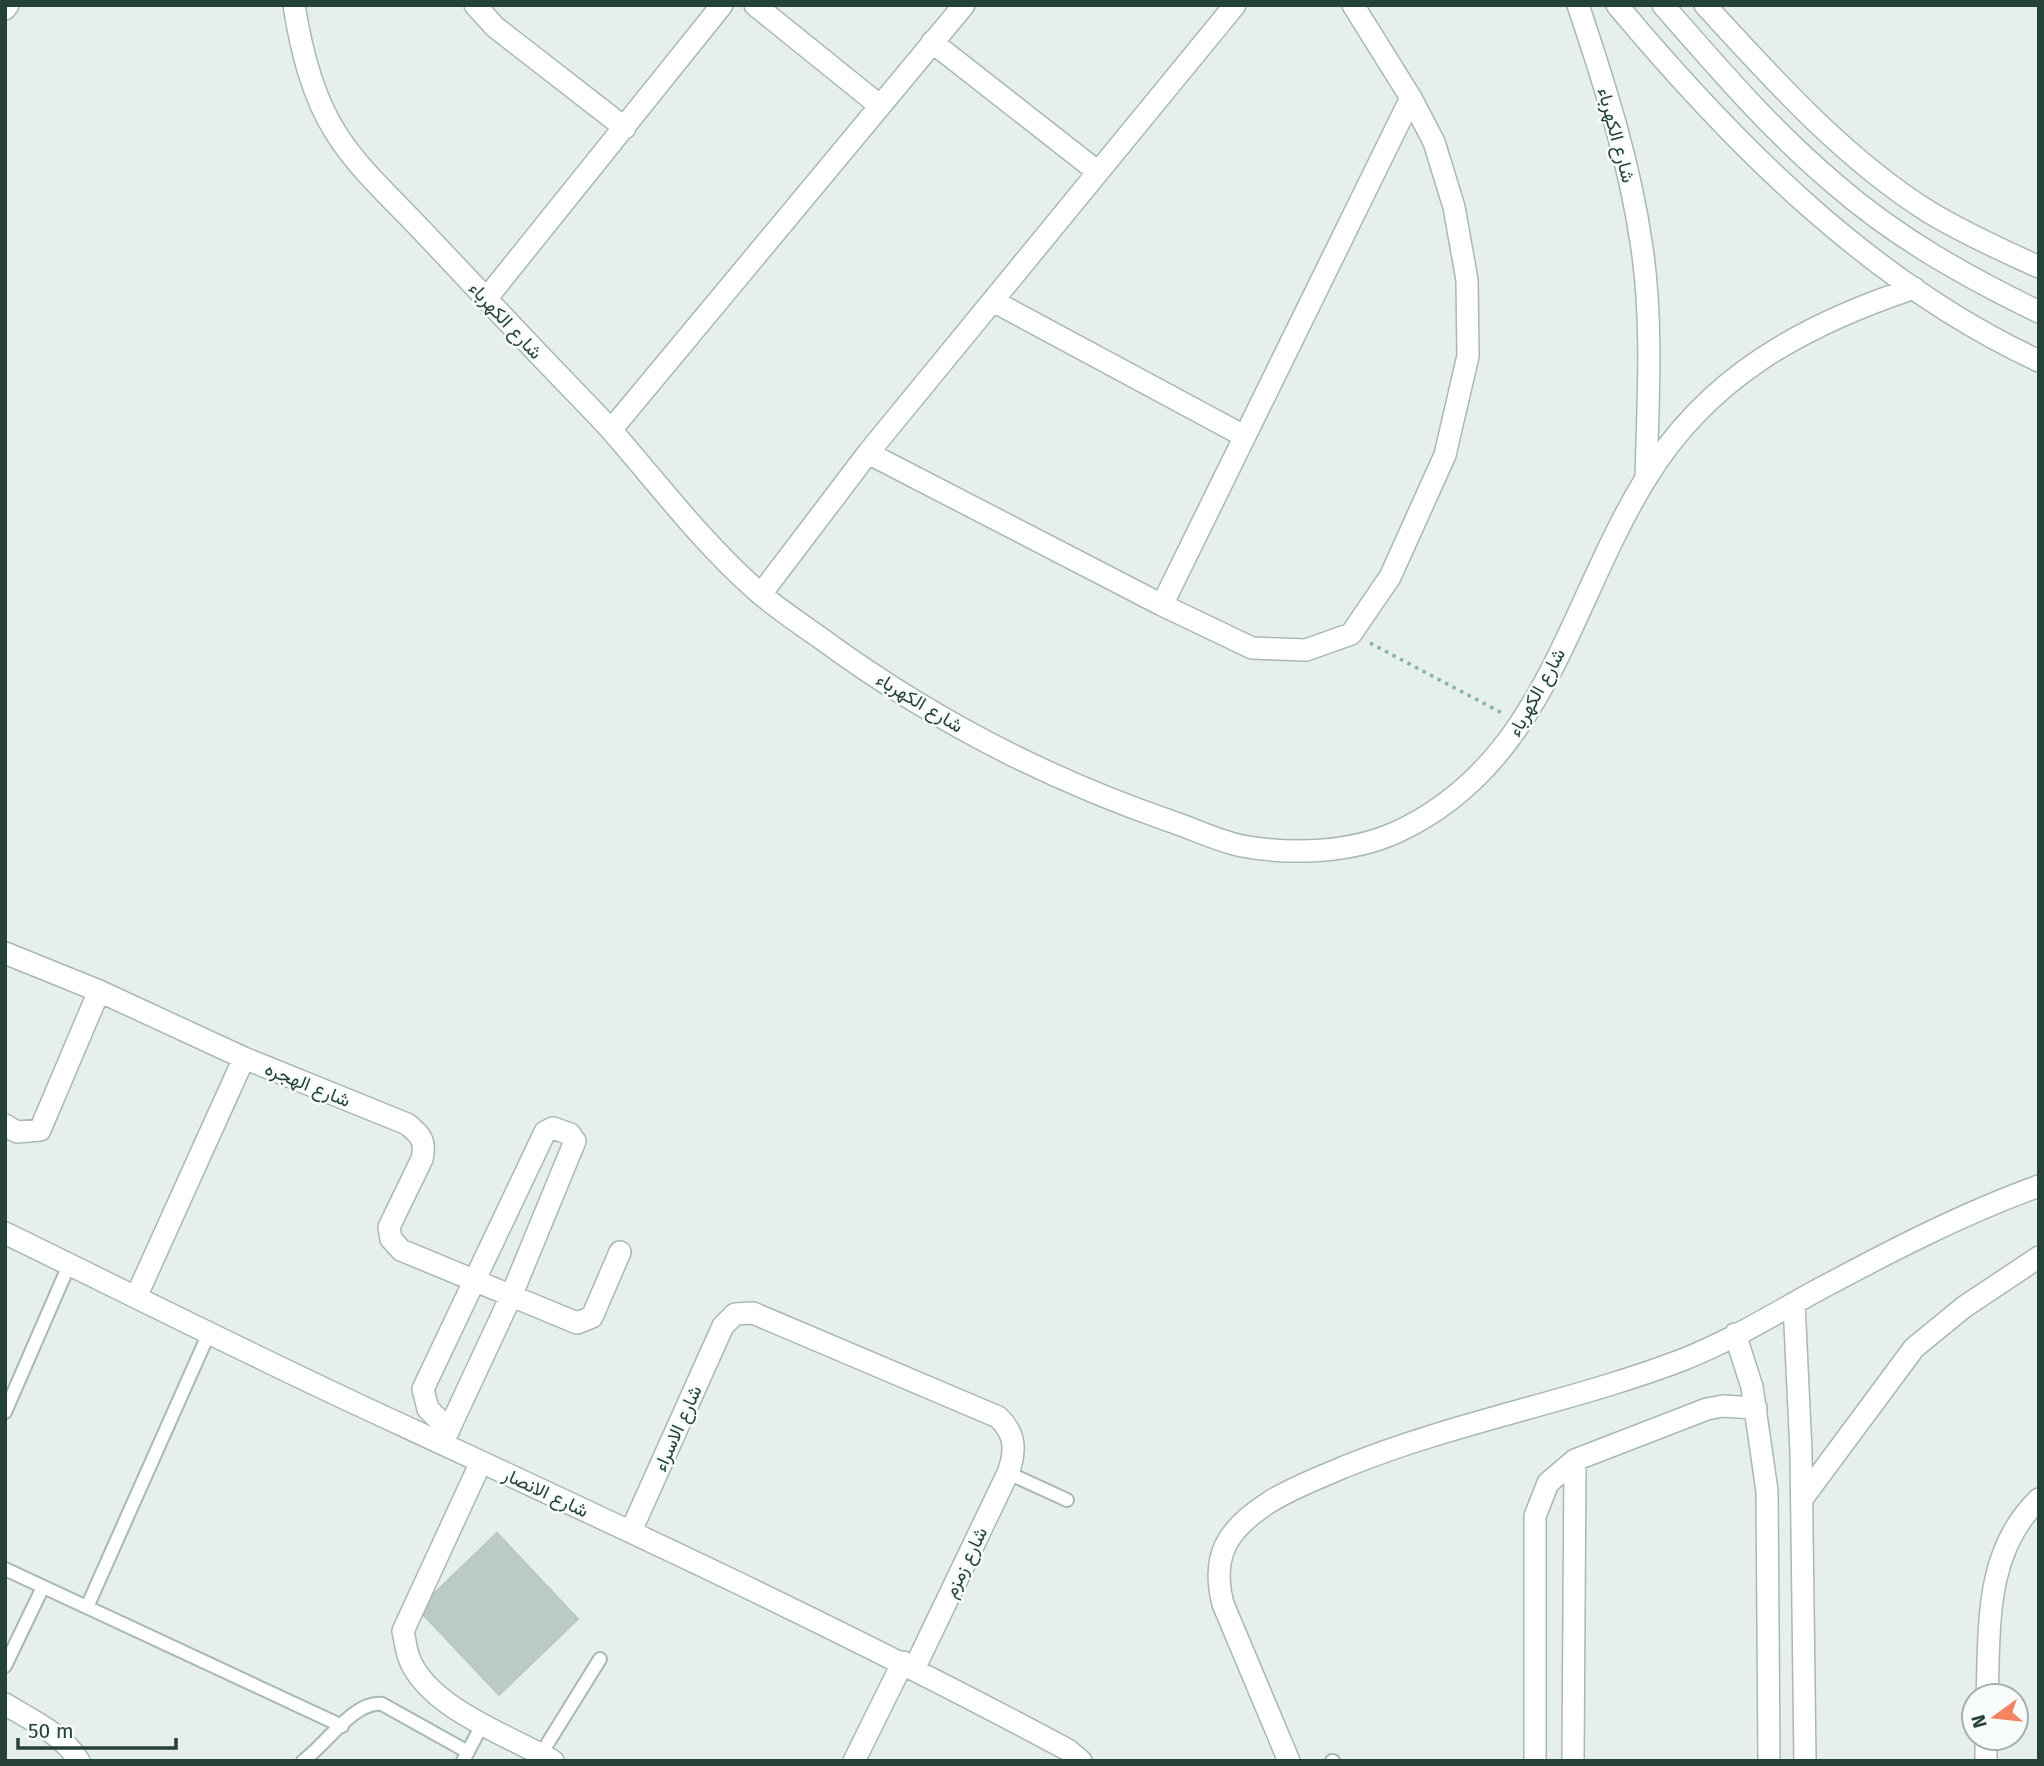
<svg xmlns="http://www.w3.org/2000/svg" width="2044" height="1766" viewBox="0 0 2044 1766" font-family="'Fira Sans',Vazirmatn,sans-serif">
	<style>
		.building { fill: #bbcac4; stroke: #b8c9c2; stroke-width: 2 }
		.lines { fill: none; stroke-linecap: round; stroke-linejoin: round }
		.lane-casing { stroke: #a8b8b2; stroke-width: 16 }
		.street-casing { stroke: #a8b8b2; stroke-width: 24 }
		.secondary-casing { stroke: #a4bbb3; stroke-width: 24 }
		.path { stroke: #86b3a5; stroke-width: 3.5; stroke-dasharray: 3.5 5; stroke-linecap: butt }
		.lane { stroke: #fff; stroke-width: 12 }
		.street { stroke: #fff; stroke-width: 21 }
		.secondary { stroke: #fff; stroke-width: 21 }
		.labels { text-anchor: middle; stroke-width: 5; stroke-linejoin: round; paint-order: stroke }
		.street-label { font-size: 19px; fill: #24423a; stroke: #f7fbf9 }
	</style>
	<rect width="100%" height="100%" fill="#e6efeb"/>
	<!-- building -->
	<path class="building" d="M 497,1533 L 578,1619 L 499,1695 L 418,1609 Z"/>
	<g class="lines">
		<!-- lane casing -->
		<g class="lane-casing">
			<path id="lane" d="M 5,1412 L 69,1265
				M 1008,1473 L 1067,1500
				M 5,1569 L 342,1726
				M 87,1607 L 209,1333
				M 5,1666 L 43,1587
				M 541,1754 L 600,1659
				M 303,1761 C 326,1745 353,1701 382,1704 L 468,1752
				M 463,1761 L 483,1723
				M 1332,1761 L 1333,1761"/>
		</g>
		<!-- street casing -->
		<g class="street-casing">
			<path id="street" d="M 294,5 C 301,49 312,96 336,133 C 355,164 385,192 410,218 C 457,267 503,317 550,366 C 570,387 592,409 612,431 C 659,485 702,542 756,590 C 775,607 798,622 819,637 C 925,715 1043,777 1167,820 C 1192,828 1217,841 1242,846 C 1291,855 1351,853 1397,832 C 1544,764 1568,606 1645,480 C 1707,377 1803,325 1914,288
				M 475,5 L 495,27 L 625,128
				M 755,5 L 879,105
				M 1578,5 C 1605,85 1630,164 1642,248 C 1653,323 1648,402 1646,477
				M 1617,5 C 1734,145 1871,283 2039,361
				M 1663,5 C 1718,68 1772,131 1836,185 C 1897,238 1967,277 2039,312
				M 1705,5 C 1773,79 1843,158 1929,212 C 1964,233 2001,250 2039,267
				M 932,42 L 1098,172
				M 486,299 L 722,5
				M 993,301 L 1244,436
				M 611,430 L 964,5
				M 868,453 L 1162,605 L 1252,648 L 1306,650 L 1351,634 L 1390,577 L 1445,455 L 1468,356 L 1467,280 L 1454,207 L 1434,142 L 1411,98 L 1353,5
				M 761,594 L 868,453 L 1235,5
				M 1162,605 L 1411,98
				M 5,953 L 99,991 L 244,1058 L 407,1124 C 421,1135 426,1141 422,1159 L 389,1227 L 391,1239 L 401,1250 L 577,1323 L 592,1317 L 620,1252
				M 5,1125 L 17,1132 L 40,1130 L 99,991
				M 5,1233 C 124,1291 243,1351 363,1407 C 600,1517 837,1626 1068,1750 L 1081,1761
				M 136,1297 L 244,1058
				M 1794,1303 L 1801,1452 L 1805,1761
				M 1735,1334 L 1752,1387 L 1767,1491 L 1769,1761
				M 443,1442 L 512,1294 L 575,1141 L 570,1134 L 553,1128 L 545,1132 L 423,1389 L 428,1409 L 449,1430
				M 481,1462 L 403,1631 C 405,1640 406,1650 409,1658 C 428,1708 510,1736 553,1761
				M 1802,1499 L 1914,1348 L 1964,1307 L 2039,1257
				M 631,1531 L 723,1326 L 735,1314 L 753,1313 L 998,1417 C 1016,1434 1016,1451 1008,1473 L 915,1667
				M 1987,1696 C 1990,1626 1984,1552 2039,1499
				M 5,1704 C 31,1720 63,1734 79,1761
				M 1986,1738 L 1986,1761
				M 854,1761 L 903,1662
				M 1289,1761 L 1223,1604 C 1211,1557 1226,1530 1268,1503 C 1291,1488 1319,1478 1344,1467 C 1454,1422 1572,1402 1682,1360 C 1728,1342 1771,1316 1814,1292 C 1887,1253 1961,1214 2039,1186
				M 1535,1761 L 1535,1516 L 1548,1483 L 1575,1460 L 1707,1409 L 1723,1406 L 1756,1408
				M 1573,1761 L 1575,1460"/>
		</g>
		<!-- secondary casing -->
		<g class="secondary-casing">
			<path id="secondary" d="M 5,9 L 8,5"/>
		</g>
		<!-- path -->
		<path class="path" d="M 1370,643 L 1502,713"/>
		<!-- lane -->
		<use href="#lane" class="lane"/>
		<!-- street -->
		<use href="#street" class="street"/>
		<!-- secondary -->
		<use href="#secondary" class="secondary"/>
	</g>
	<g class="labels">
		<!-- street labels -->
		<g class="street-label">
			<text transform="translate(1617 135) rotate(75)" y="7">شارع الكهرباء</text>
			<text transform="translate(506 320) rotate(47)" y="7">شارع الكهرباء</text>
			<text transform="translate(1536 692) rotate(-61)" y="7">شارع الكهرباء</text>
			<text transform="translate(920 702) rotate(31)" y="7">شارع الكهرباء</text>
			<text transform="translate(308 1084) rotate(22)" y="7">شارع الهجره</text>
			<text transform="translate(677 1428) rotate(-66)" y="7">شارع الاسراء</text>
			<text transform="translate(546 1492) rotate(25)" y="7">شارع الانصار</text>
			<text transform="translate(965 1562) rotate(-64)" y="7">شارع زمزم</text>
		</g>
	</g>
	<!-- border -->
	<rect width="2044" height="1766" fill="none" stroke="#24423a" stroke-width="14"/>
	<!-- north arrow -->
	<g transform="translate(1995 1717) rotate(255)"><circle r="33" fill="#f7fbf9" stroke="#a3b1ad" stroke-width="2"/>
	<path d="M0-5L12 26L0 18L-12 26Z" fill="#f4845f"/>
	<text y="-10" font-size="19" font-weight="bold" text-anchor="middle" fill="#24423a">N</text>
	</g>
	<!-- scale -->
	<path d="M18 1738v10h158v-10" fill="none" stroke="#24423a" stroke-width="3.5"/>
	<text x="28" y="1738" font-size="21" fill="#24423a" stroke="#f7fbf9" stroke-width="5" paint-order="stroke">50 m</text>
</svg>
